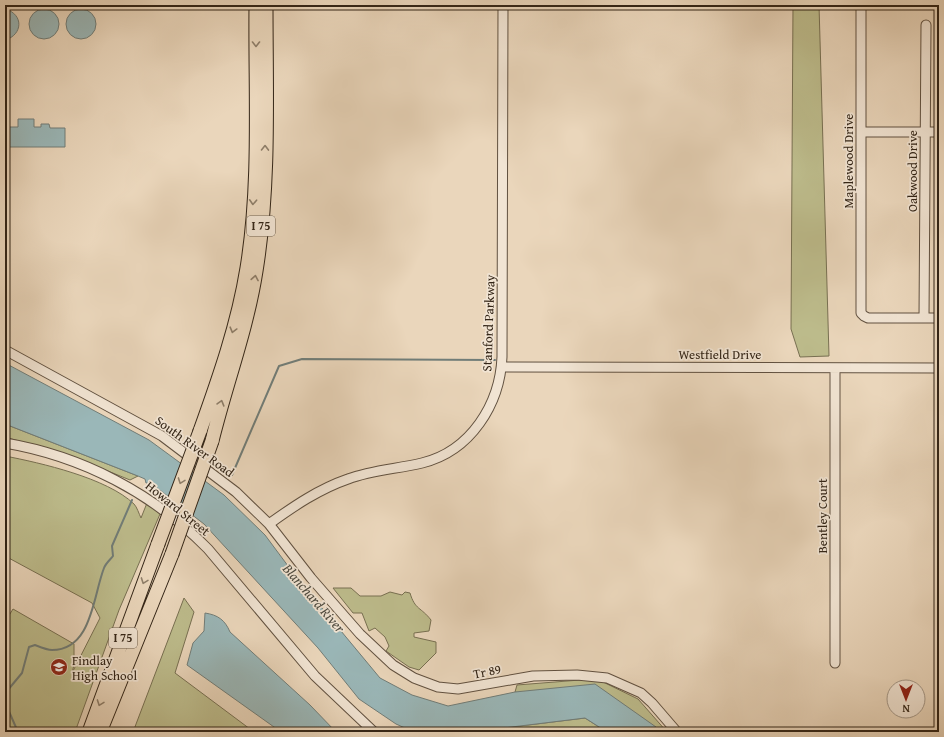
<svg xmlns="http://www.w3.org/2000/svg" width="944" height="737" viewBox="0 0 944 737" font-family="'Gentium Book Plus',serif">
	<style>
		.green { fill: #bdbc8c; stroke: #787052 }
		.water { fill: #9ab7b8; stroke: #717d78 }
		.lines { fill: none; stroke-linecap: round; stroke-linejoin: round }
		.stream { stroke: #717d78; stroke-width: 2 }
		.minor-casing { stroke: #615140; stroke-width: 11 }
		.highway-casing { stroke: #332517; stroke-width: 15 }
		.minor { stroke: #f1e4d3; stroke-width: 9 }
		.highway { stroke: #ead6bb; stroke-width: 13 }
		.highway-bridge-casing { stroke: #332517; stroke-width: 15; stroke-linecap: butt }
		.highway-bridge { stroke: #ead6bb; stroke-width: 13 }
		.oneway { stroke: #8e7e69 }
		.labels { text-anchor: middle; stroke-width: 3.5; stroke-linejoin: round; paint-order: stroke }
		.shield { fill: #f1e4d3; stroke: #6c5e4f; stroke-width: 1 }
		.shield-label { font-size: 12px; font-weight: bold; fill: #332517 }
		.street-label { font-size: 13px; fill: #332517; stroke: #f1e4d3 }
		.poi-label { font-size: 13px; fill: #332517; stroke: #f1e4d3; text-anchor: start }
		.water-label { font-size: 14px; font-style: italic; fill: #4d4a3f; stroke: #f1e4d3 }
	</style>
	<rect width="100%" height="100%" fill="#ead6bb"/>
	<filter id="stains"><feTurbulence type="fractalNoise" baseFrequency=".005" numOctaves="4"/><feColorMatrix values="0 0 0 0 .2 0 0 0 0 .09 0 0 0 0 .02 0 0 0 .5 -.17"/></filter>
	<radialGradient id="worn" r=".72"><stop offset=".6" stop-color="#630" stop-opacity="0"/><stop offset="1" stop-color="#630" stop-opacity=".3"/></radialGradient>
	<!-- green -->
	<path class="green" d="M 793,5 L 819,5 L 829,356 L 800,357 L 791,329 Z
		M 5,424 L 138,476 L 130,480 L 71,456 L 5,437 Z
		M 5,456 C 41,463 107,478 134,504 C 137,507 139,514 141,518 L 147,503 L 160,514 L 119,610 L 75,732 L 5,732 L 5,622 L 13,609 L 74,644 L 74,665 L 72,673 L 100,618 L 92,603 L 5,556 Z
		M 333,588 L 351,588 L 360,596 L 381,596 L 390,592 L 402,595 L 405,592 L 410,593 C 415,610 421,607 431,620 L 429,631 L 414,633 L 414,637 L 436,642 L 436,653 L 419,670 L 409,667 L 386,651 L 389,646 L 385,637 L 375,628 L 369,631 L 362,613 L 353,613 Z
		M 184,598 L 194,612 L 175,673 L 254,732 L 133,732 Z
		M 580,680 L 601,681 L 638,699 L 667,732 L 660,732 L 656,727 L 515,692 L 517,685 Z
		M 585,718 L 607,732 L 471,732 Z"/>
	<!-- water -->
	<path class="water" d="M66 24a15 15 0 1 1 30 0a15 15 0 1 1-30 0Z
		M29 24a15 15 0 1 1 30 0a15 15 0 1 1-30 0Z
		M 5,9 C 24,14 23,35 5,40 Z
		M 18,119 L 34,119 L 34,127 L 41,127 L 41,124 L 49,124 L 50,128 L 65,128 L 65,147 L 5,147 L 5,127 L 18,127 Z
		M 5,363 L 149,440 L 224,495 L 265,535 L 297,578 L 380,678 L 412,695 L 448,706 L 515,692 L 595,684 L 656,727 L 660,732 L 607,732 L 585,718 L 471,732 L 414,732 L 396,724 L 359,699 L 318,648 L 204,524 L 152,484 L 146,483 L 145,479 L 138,476 L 5,424 Z
		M 205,613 C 218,615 225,620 230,632 L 310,705 L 336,732 L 281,732 L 187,665 L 193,643 L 204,631 Z"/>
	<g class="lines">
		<!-- stream -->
		<path class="stream" d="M 232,475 L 279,366 L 302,359 L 495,360
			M 18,732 L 7,707 L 7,691 L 22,673 L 29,647 L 35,645 C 40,647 47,650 52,650 C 92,650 93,596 104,568 C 106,563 110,560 113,556 L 112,546 L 132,500"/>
		<!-- minor casing -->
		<g class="minor-casing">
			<path id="minor" d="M 861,5 L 861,313 L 864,316 L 868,318 L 939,318
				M 861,132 L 939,132
				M 924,318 L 926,25
				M 5,350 L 162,436 L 236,492 L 269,524 L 311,578 L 360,634 L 393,665 L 414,678 L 438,687 L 458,689 L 533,676 L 577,675 L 607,678 L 641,693 L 652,703 L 677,732
				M 502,367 L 939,368
				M 835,369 L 835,663
				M 5,443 C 82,456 153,493 208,549 L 315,676 L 374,732
				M 269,524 C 294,506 319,489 348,479 C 372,470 397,469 422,463 C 471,451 500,404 502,357 L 503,5"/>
		</g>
		<!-- highway casing -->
		<g class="highway-casing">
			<path id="highway" d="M 200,431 C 219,378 238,324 247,268 C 261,182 255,92 256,5
				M 212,441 C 226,384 247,329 256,271 C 270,185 266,92 266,5
				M 89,732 L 158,544
				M 100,732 L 172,554"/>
		</g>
		<!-- minor -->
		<use href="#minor" class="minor"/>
		<!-- highway -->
		<use href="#highway" class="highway"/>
		<!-- highway-bridge casing -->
		<g class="highway-bridge-casing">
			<path id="highway-bridge" d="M 158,544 L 200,431
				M 172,554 L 212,441"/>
		</g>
		<!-- highway-bridge -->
		<use href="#highway-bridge" class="highway-bridge"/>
	</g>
	<!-- one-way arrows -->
	<defs><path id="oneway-chevron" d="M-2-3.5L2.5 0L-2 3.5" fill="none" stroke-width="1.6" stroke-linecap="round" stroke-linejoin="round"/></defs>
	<g class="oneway">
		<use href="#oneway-chevron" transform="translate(256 44) rotate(90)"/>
		<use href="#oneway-chevron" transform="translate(265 148) rotate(-89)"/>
		<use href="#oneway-chevron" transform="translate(253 202) rotate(93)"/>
		<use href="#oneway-chevron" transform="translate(255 278) rotate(-80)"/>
		<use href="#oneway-chevron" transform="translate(233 330) rotate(105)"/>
		<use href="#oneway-chevron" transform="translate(221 403) rotate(-74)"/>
		<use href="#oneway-chevron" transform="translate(181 481) rotate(110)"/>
		<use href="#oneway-chevron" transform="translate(144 581) rotate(110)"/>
		<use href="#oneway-chevron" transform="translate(100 703) rotate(110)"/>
	</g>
	<!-- icons -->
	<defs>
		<g id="school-disc" transform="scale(0.9)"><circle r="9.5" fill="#8f2418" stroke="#f1e4d3"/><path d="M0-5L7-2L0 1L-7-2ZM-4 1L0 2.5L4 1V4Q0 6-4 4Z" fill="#fff"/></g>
	</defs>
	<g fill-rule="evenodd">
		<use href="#school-disc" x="59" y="667"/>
	</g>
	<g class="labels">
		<!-- shield labels -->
		<g class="shield">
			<rect x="247" y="216" width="28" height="20" rx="3"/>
			<rect x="109" y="628" width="28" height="20" rx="3"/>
		</g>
		<g class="shield-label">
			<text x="261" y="230">I 75</text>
			<text x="123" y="642">I 75</text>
		</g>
		<!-- street labels -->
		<g class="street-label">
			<text transform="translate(848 161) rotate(-90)" y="5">Maplewood Drive</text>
			<text transform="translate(912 171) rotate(-90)" y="5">Oakwood Drive</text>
			<text transform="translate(488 323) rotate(-88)" y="5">Stanford Parkway</text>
			<text x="720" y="359">Westfield Drive</text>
			<text transform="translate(195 446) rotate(36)" y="5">South River Road</text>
			<text transform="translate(178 508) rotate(39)" y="5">Howard Street</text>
			<text transform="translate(822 516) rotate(-90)" y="5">Bentley Court</text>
			<text transform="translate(487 671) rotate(-12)" y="5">Tr 89</text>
		</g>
		<!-- poi labels -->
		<g class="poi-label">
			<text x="72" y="665">Findlay<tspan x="72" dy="15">High School</tspan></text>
		</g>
		<!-- water labels -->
		<g class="water-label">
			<text transform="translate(314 598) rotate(49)" y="5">Blanchard River</text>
		</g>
	</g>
	<!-- margin -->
	<rect width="944" height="737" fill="none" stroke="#ead6bb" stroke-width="20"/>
	<rect x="6" y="6" width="932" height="725" fill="none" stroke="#332517" stroke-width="2"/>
	<rect x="10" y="10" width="924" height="717" fill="none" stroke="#332517"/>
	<!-- north arrow -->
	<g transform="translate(906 699) rotate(180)"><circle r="19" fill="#f1e4d3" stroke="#a59888"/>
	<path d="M0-3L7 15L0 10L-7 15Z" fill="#8f2418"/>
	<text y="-6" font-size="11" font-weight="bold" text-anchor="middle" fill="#332517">N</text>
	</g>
	<rect width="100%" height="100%" filter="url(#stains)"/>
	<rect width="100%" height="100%" fill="url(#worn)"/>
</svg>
